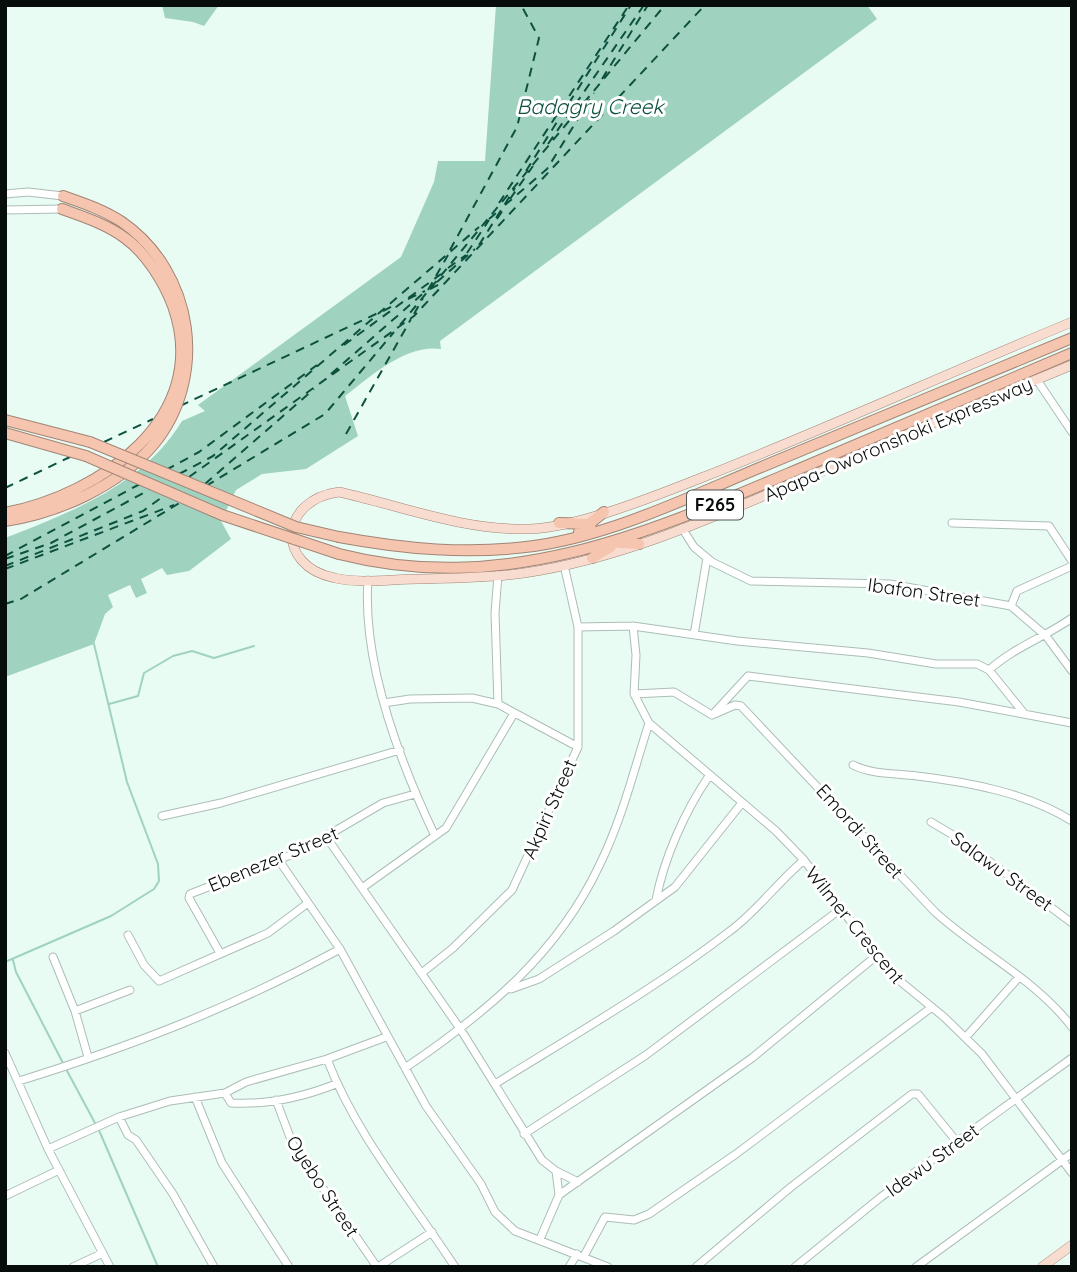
<svg xmlns="http://www.w3.org/2000/svg" width="1077" height="1272" viewBox="0 0 1077 1272" font-family="Quicksand,sans-serif">
	<style>
		.water { fill: #9fd2bf }
		.lines { fill: none; stroke-linecap: round; stroke-linejoin: round }
		.stream { stroke: #9fd2bf; stroke-width: 2 }
		.ferry { stroke: #0d513f; stroke-width: 2; stroke-dasharray: 9 7; stroke-linecap: butt }
		.minor-casing { stroke: #acbdb6; stroke-width: 9 }
		.major-casing { stroke: #a28576; stroke-width: 10 }
		.highway-casing { stroke: #a28576; stroke-width: 12 }
		.minor { stroke: #fff; stroke-width: 7 }
		.major { stroke: #f9dcd0; stroke-width: 9 }
		.highway { stroke: #f5c5b0; stroke-width: 10 }
		.highway-bridge-casing { stroke: #a28576; stroke-width: 12; stroke-linecap: butt }
		.highway-bridge { stroke: #f5c5b0; stroke-width: 10 }
		.labels { text-anchor: middle; stroke-width: 6; stroke-linejoin: round; paint-order: stroke }
		.shield { fill: #fff; stroke: #515654; stroke-width: 2 }
		.shield-label { font-size: 18px; font-weight: bold; fill: #070d0b }
		.street-label { font-size: 19px; fill: #070d0b; stroke: #fff }
		.water-label { font-size: 21px; font-style: italic; fill: #0d513f; stroke: #fff }
	</style>
	<rect width="100%" height="100%" fill="#e9fcf4"/>
	<!-- water -->
	<path class="water" d="M 162,5 L 219,5 L 204,26 L 193,22 L 165,18 Z
		M 496,5 L 867,5 L 877,19 L 440,341 L 441,349 C 406,344 371,376 345,396 L 358,436 L 306,469 L 262,474 L 236,490 L 221,521 L 231,539 L 189,571 L 167,575 L 162,568 L 141,579 L 147,593 L 136,598 L 130,585 L 108,595 L 113,607 L 105,614 L 94,644 L 5,677 L 5,538 C 72,512 143,485 182,421 L 205,411 L 198,405 L 401,257 L 434,182 L 438,161 L 485,161 Z"/>
	<g class="lines">
		<!-- stream -->
		<path class="stream" d="M 109,704 L 138,696 L 144,673 L 173,656 L 192,651 L 214,658 L 254,646
			M 13,960 L 16,972 L 64,1065
			M 5,962 L 111,916 L 154,889 L 159,881 L 158,864 L 127,782 L 94,644
			M 66,1069 L 95,1123
			M 98,1128 L 158,1267"/>
		<!-- ferry -->
		<path class="ferry" d="M 602,79 L 648,5
			M 548,144 L 644,5
			M 526,171 L 631,5
			M 510,199 L 533,166
			M 499,203 L 629,5
			M 505,205 L 547,169 L 594,93
			M 489,219 L 501,209
			M 497,219 L 505,207
			M 479,245 L 515,188
			M 450,250 L 517,127 L 539,38 L 521,5
			M 467,253 L 489,220
			M 448,268 L 466,255
			M 437,282 L 475,249
			M 430,289 L 444,282
			M 428,290 L 448,255
			M 408,299 L 425,291
			M 383,311 L 397,304
			M 414,314 L 423,298
			M 400,325 L 665,5
			M 344,345 L 441,274
			M 331,374 L 427,290
			M 180,406 L 378,313
			M 346,434 L 411,319
			M 104,442 L 153,419
			M 166,470 L 199,452 L 317,365
			M 179,474 L 213,456 L 479,227
			M 189,477 L 414,316 L 705,5
			M 205,484 L 314,389
			M 206,486 L 325,414 L 394,332
			M 5,488 L 70,457
			M 5,556 L 140,484
			M 5,559 L 51,543 L 149,490
			M 5,566 L 143,511 L 165,495
			M 5,569 L 174,505
			M 5,604 L 21,599 L 181,502"/>
		<!-- minor casing -->
		<g class="minor-casing">
			<path id="minor" d="M 5,194 L 28,192 L 63,196
				M 5,210 L 62,209
				M 1037,380 L 1072,432
				M 952,523 L 1049,526 L 1072,561
				M 682,528 L 694,547 L 712,562 L 751,581 L 890,584 L 1011,606 L 1046,636 L 1072,671
				M 368,580 C 362,662 400,762 435,836
				M 1011,606 L 1017,591 L 1072,566
				M 578,627 L 633,626 L 737,641 L 868,653 L 936,664 L 977,664 L 989,670 C 1013,648 1045,637 1072,618
				M 694,635 L 707,558
				M 989,670 L 1023,712
				M 634,694 L 674,692 L 712,715 L 735,705 L 741,706 L 935,912 C 979,952 1035,979 1072,1027
				M 384,703 L 410,699 L 472,698 L 498,704 L 578,747
				M 498,704 L 495,613 L 498,575
				M 714,713 L 748,676 L 959,702 L 1072,723
				M 649,723 L 776,831 L 804,860 L 890,973 L 944,1017 L 982,1054 L 1072,1173
				M 853,765 C 873,775 896,773 917,776 C 968,782 1028,793 1072,821
				M 162,816 L 221,803 L 400,750
				M 931,822 L 958,838 L 1072,923
				M 327,838 L 461,1030 L 542,1160 L 556,1171 L 559,1195
				M 278,859 L 340,949 L 426,1106 L 481,1184 L 495,1212 L 515,1231 L 608,1267
				M 362,888 L 446,828 L 513,715
				M 656,900 C 664,858 685,811 709,776
				M 128,935 L 144,965 L 159,981 L 268,933 L 308,903
				M 220,953 L 189,898 L 190,894 L 301,851 L 383,803 L 415,794
				M 53,957 L 75,1011 L 88,1057
				M 423,972 L 453,948 L 512,890 L 578,747 L 578,627 L 564,565
				M 511,989 L 539,979 L 614,931 L 675,887 L 741,804
				M 75,1011 L 130,990
				M 966,1037 L 1019,977
				M 5,1053 L 48,1149 L 110,1267
				M 327,1059 C 357,1137 410,1198 455,1267
				M 405,1068 C 486,1013 558,954 600,864 C 622,819 634,770 649,723 L 634,694 L 636,655 L 633,626
				M 19,1081 C 132,1046 236,1006 340,949
				M 495,1084 C 574,1035 656,988 730,931 C 756,912 778,882 804,860
				M 225,1093 L 231,1103 C 267,1105 303,1097 336,1084
				M 195,1097 L 222,1163 L 289,1267
				M 276,1100 L 293,1145 L 377,1267
				M 119,1117 L 128,1135 L 136,1140 L 173,1194 L 214,1267
				M 524,1134 L 646,1055 L 842,908
				M 48,1149 L 119,1117 L 170,1101 L 225,1093 L 246,1082 L 327,1059 L 386,1037
				M 556,1171 L 578,1182
				M 5,1196 L 59,1170
				M 540,1239 L 559,1195 L 752,1058 L 875,957
				M 584,1256 L 605,1217 L 634,1220 L 649,1214 L 736,1154 L 932,1007
				M 73,1267 L 103,1253
				M 378,1267 L 432,1232
				M 569,1267 L 577,1254
				M 696,1267 L 791,1187 L 912,1094 L 918,1094 L 957,1142
				M 795,1267 L 881,1197 L 1072,1058
				M 916,1267 L 1072,1153"/>
		</g>
		<!-- major casing -->
		<g class="major-casing">
			<path id="major" d="M 1072,322 C 948,373 826,429 701,478 C 655,496 579,527 530,529 C 464,531 402,506 339,492 C 279,500 275,566 335,578 C 361,584 392,579 419,579 C 454,578 490,578 524,573 C 613,560 698,524 780,489 C 877,448 974,405 1072,365
				M 1042,1267 L 1072,1245"/>
		</g>
		<!-- highway casing -->
		<g class="highway-casing">
			<path id="highway" d="M 5,420 L 90,442
				M 5,433 L 86,456
				M 5,513 C 99,495 213,418 173,306 C 164,282 146,253 125,238 C 106,224 84,217 62,209
				M 5,521 C 58,513 119,486 154,444 C 209,376 194,272 122,222 C 104,210 83,203 63,196
				M 559,523 L 591,524
				M 579,532 L 604,512
				M 339,537 C 404,549 468,555 534,546 C 611,535 687,498 759,468 C 863,425 967,382 1072,338
				M 619,543 L 639,544
				M 339,554 C 511,598 657,529 813,463 C 899,427 985,390 1072,353
				M 592,558 L 611,547"/>
		</g>
		<!-- minor -->
		<use href="#minor" class="minor"/>
		<!-- major -->
		<use href="#major" class="major"/>
		<!-- highway -->
		<use href="#highway" class="highway"/>
		<!-- highway-bridge casing -->
		<g class="highway-bridge-casing">
			<path id="highway-bridge" d="M 90,442 L 296,527 L 339,537
				M 86,456 L 222,515 L 339,554"/>
		</g>
		<!-- highway-bridge -->
		<use href="#highway-bridge" class="highway-bridge"/>
	</g>
	<g class="labels">
		<!-- shield labels -->
		<rect class="shield" x="687" y="490.5" width="56" height="29" rx="5"/>
		<g class="shield-label">
			<text x="715" y="511">F265</text>
		</g>
		<!-- street labels -->
		<g class="street-label">
			<text transform="translate(898 439) rotate(-23)" y="7">Apapa-Oworonshoki Expressway</text>
			<text transform="translate(924 592) rotate(8)" y="7">Ibafon Street</text>
			<text transform="translate(549 809) rotate(-66)" y="7">Akpiri Street</text>
			<text transform="translate(860 831) rotate(48)" y="7">Emordi Street</text>
			<text transform="translate(273 859) rotate(-23)" y="7">Ebenezer Street</text>
			<text transform="translate(1002 871) rotate(36)" y="7">Salawu Street</text>
			<text transform="translate(855 925) rotate(51)" y="7">Wilmer Crescent</text>
			<text transform="translate(932 1160) rotate(-36)" y="7">Idewu Street</text>
			<text transform="translate(323 1186) rotate(57)" y="7">Oyebo Street</text>
		</g>
		<!-- water labels -->
		<g class="water-label">
			<text x="590" y="114">Badagry Creek</text>
		</g>
	</g>
	<!-- border -->
	<rect width="1077" height="1272" fill="none" stroke="#070d0b" stroke-width="14"/>
</svg>
